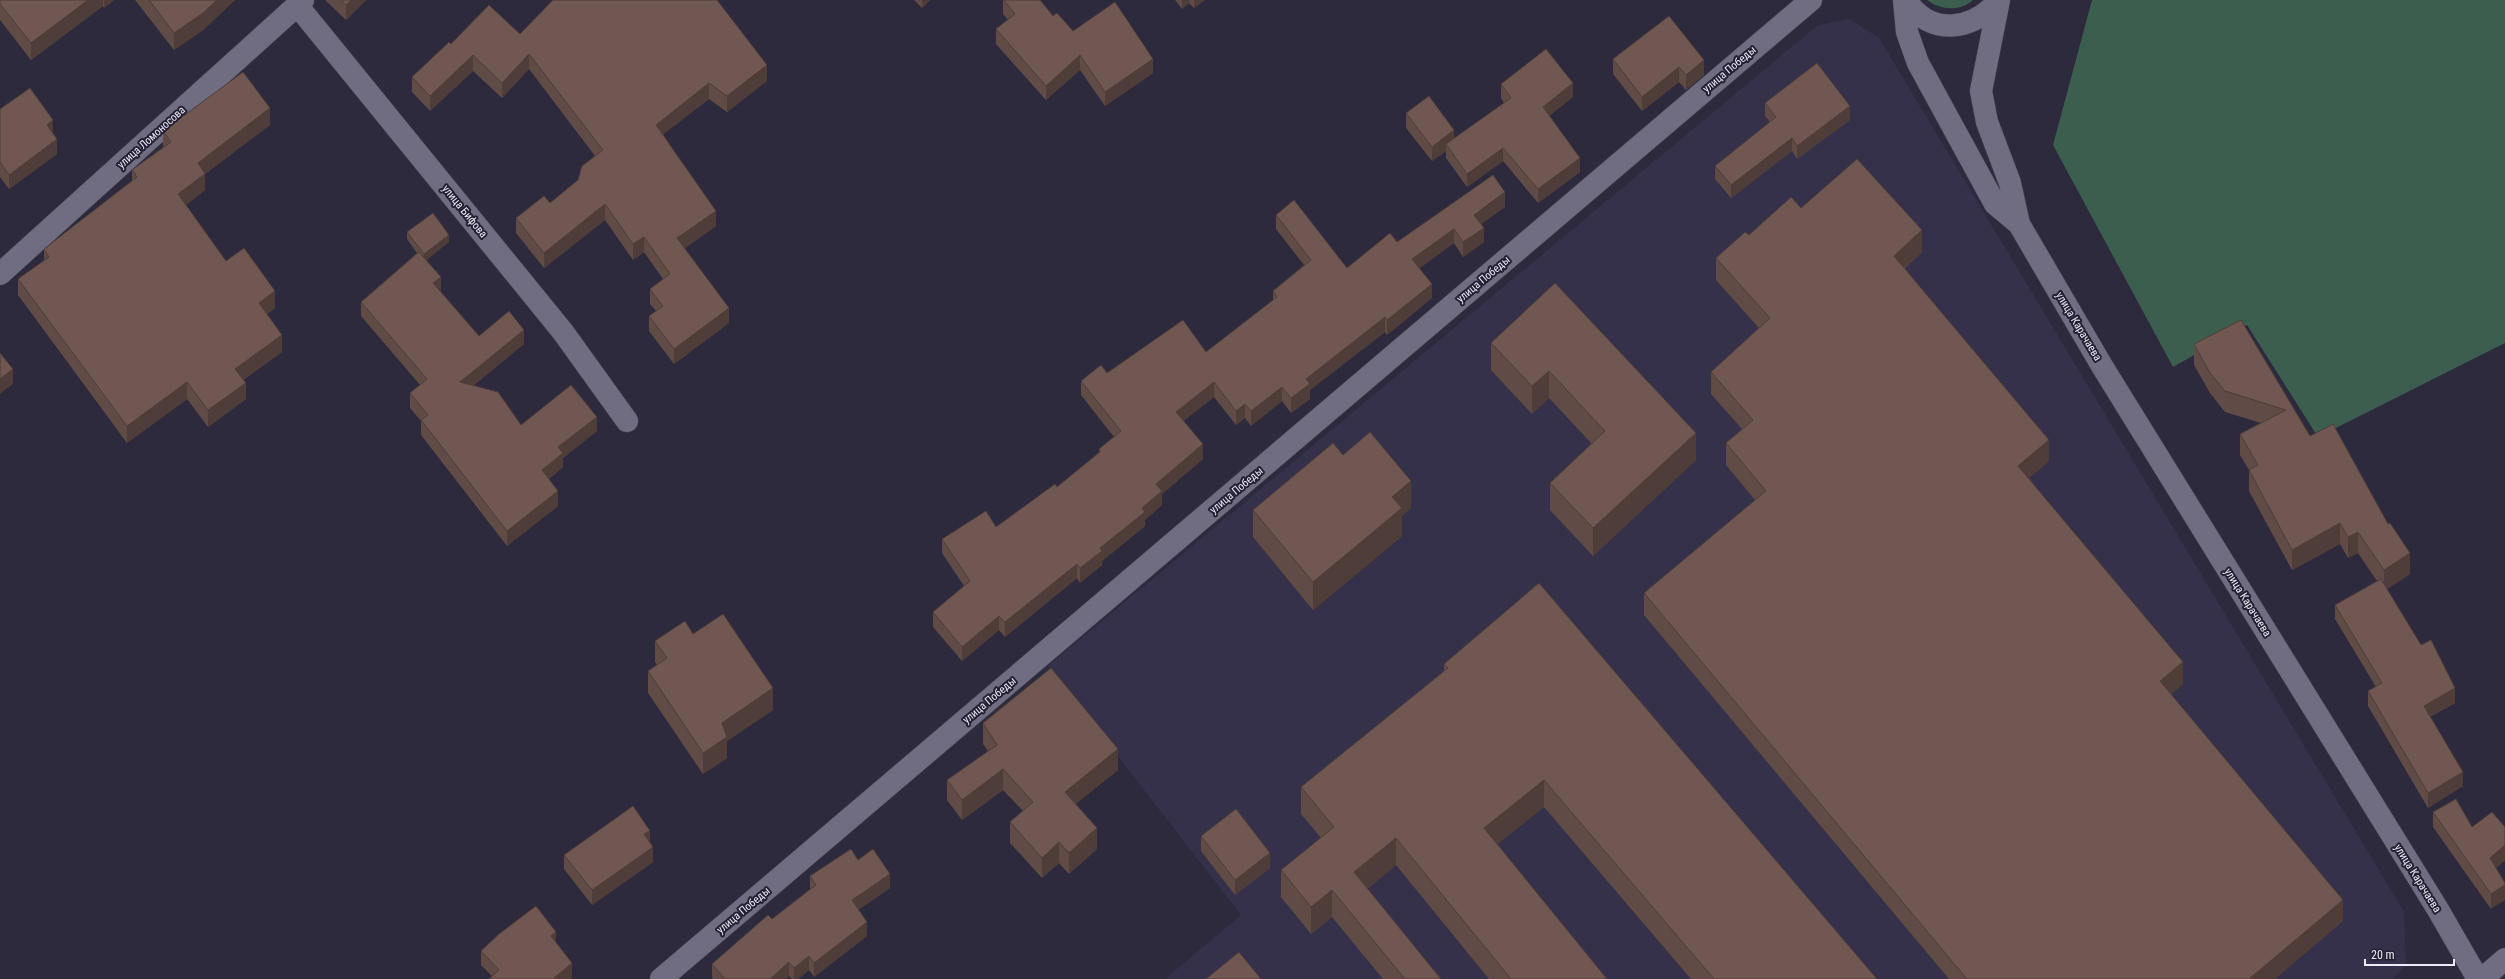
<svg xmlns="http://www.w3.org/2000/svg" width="2505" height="979" viewBox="0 0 2505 979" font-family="'Roboto Condensed',sans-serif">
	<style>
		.built { fill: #36314a }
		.green { fill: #3c5e4f }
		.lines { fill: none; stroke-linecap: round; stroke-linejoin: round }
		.minor-casing { stroke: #4a4656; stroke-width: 23 }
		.tertiary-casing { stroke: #4a4656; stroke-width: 23 }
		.secondary-casing { stroke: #4a4656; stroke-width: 23 }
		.minor { stroke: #706c82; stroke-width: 22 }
		.tertiary { stroke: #706c82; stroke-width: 22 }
		.secondary { stroke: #706c82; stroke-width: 22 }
		.wall { fill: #604b46 }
		.shaded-wall { fill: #4e3d39 }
		.building { fill: #705751; stroke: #4e3d39 }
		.labels { text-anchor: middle; stroke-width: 4; stroke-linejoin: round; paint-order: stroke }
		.street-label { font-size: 11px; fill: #edebf8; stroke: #242033 }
	</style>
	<rect width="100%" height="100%" fill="#2d2a3d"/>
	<!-- built -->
	<path class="built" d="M 1850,19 L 1879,38 L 2404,912 L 2406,964 L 2393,979 L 1165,979 L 1241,915 L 1048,666 L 1818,25 Z"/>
	<!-- green -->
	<path class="green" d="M 1927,0 L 1973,0 C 1960,12 1940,10 1927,0 Z
		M 2092,0 L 2505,0 L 2505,343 L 2318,437 L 2247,325 L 2173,367 L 2053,145 Z"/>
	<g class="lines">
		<!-- minor casing -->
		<g class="minor-casing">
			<path id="minor" d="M 297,5 L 563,332 L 627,421
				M 0,274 L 303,0
				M 661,979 L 1811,0"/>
		</g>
		<!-- tertiary casing -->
		<g class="tertiary-casing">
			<path id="tertiary" d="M 1904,0 L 1907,32 L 1918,63 L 1995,204 L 2019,224 L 2102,366 L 2437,908 L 2478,979
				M 1906,0 C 1930,37 1973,31 1999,0
				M 1999,0 L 1981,91 L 1987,122 L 2010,183 L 2019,224"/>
		</g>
		<!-- secondary casing -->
		<g class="secondary-casing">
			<path id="secondary" d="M 2482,979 L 2505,959"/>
		</g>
		<!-- minor -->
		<use href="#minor" class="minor"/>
		<!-- tertiary -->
		<use href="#tertiary" class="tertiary"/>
		<!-- secondary -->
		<use href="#secondary" class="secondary"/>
	</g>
	<!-- wall -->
	<path class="wall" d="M 0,0 L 114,0 L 104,8 L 103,6 L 31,60 L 0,20 Z
		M 135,0 L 235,0 L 203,30 L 174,50 Z
		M 325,0 L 366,0 L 346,20 Z
		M 914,0 L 930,0 L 922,8 Z
		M 1003,0 L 1040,0 L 1053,16 L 1073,31 L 1153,73 L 1105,106 L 1080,70 L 1046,100 L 996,44 L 996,29 L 1008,20 L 1003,14 Z
		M 1175,0 L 1205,0 L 1194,8 L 1189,3 L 1182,9 Z
		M 1669,16 L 1704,75 L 1686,90 L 1679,82 L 1642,111 L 1613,74 L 1613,59 Z
		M 520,34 L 767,81 L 727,112 L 709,99 L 663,134 L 716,226 L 685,248 L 729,323 L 674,364 L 649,331 L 649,316 L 656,311 L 650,304 L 650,289 L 663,279 L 644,252 L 633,260 L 605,220 L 544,268 L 516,233 L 516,218 L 550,203 L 578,180 L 595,156 L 529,69 L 502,98 L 473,71 L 430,111 L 412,92 L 412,77 L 451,44 Z
		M 1501,84 L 1573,97 L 1549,116 L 1580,172 L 1538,203 L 1503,161 L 1467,187 L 1446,158 L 1446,151 L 1432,161 L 1406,128 L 1406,113 L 1454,138 L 1504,103 L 1501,98 Z
		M 1765,103 L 1850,120 L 1797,159 L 1792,151 L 1731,198 L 1715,179 L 1715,166 L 1770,122 L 1765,116 Z
		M 0,109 L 53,133 L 57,154 L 9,189 L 0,177 Z
		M 270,125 L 205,174 L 205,190 L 186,205 L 226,261 L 275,308 L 267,314 L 282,352 L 243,380 L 246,399 L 208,427 L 187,399 L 127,443 L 18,295 L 18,279 L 44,261 L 44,249 L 132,181 L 132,170 L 163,148 L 163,131 Z
		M 1505,207 L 1481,224 L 1484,242 L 1463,257 L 1454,243 L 1419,268 L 1432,298 L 1387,335 L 1385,332 L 1310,390 L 1310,399 L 1291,413 L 1282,401 L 1251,426 L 1245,418 L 1236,425 L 1214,397 L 1183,421 L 1203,459 L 1162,494 L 1162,505 L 1145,520 L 1145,526 L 1102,561 L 1102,565 L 1080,583 L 1077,578 L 1005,637 L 999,630 L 962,661 L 933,627 L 933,612 L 964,586 L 942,553 L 942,539 L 996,527 L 1057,487 L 1099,453 L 1099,449 L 1114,437 L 1081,395 L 1081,381 L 1107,373 L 1206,352 L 1273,301 L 1273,291 L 1304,265 L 1276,229 L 1276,215 L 1347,268 L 1397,242 Z
		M 1801,208 L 1922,252 L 1905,268 L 2049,461 L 2029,478 L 2183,684 L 2171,694 L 2343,921 L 2275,979 L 1949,979 L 1644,615 L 1644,593 L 1755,500 L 1726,465 L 1726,443 L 1742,429 L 1711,394 L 1711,372 L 1759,328 L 1716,280 L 1716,258 L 1749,235 Z
		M 407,232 L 449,242 L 426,260 L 441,292 L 479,336 L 524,344 L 474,385 L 521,425 L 597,431 L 563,458 L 563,467 L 549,479 L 558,506 L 507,546 L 421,435 L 421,421 L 410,408 L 410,393 L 420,385 L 361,316 L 361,302 L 417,253 L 407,239 Z
		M 1555,283 L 1696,460 L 1593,556 L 1550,510 L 1550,483 L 1592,444 L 1549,398 L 1532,414 L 1491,370 L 1491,343 Z
		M 2241,320 L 2310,436 L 2410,574 L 2387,589 L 2455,703 L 2430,717 L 2463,786 L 2428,808 L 2368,706 L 2368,691 L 2376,687 L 2335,619 L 2335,605 L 2377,581 L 2358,553 L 2348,558 L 2340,544 L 2292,570 L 2249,491 L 2249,470 L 2240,455 L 2240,434 L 2261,423 L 2225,412 L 2210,393 L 2194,365 L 2194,344 Z
		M 1343,455 L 1411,508 L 1402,516 L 1402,536 L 1313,610 L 1253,537 L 1253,510 Z
		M 693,634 L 773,710 L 727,741 L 727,758 L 703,774 L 648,693 L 648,671 L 657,665 L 655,662 L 655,641 Z
		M 1444,664 L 1877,979 L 1691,979 L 1544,807 L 1497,844 L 1607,979 L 1489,979 L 1396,865 L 1367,889 L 1441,979 L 1383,979 L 1332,917 L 1311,934 L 1281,897 L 1281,870 L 1321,838 L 1301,814 L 1301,787 L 1444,671 Z
		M 983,723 L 1118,770 L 1075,804 L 1097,849 L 1069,874 L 1059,863 L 1042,878 L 1010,843 L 1010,822 L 1023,811 L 1003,790 L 962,820 L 947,800 L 947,780 L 988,751 L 983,744 Z
		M 2433,812 L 2472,827 L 2505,827 L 2505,860 L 2496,868 L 2491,909 L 2433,827 Z
		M 1201,836 L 1270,868 L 1235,895 L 1201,851 Z
		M 650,843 L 653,862 L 592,905 L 564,869 L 564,855 Z
		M 858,860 L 890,888 L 858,910 L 867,936 L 814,977 L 809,970 L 798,979 L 792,979 L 789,976 L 786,979 L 713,979 L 712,978 L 712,964 L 772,919 L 810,889 L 810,876 Z
		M 556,943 L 572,977 L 570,979 L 489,979 L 492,976 L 481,965 L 481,951 Z"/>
	<!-- shaded-wall -->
	<path class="shaded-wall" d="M 88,0 L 103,0 L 103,6 L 31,60 L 31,43 Z
		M 104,0 L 114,0 L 104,8 Z
		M 217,0 L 235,0 L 203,30 L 174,50 L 174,33 Z
		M 351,0 L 366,0 L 346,20 L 346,5 Z
		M 922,0 L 930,0 L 922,8 Z
		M 1182,0 L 1189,0 L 1189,3 L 1182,9 Z
		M 1194,0 L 1205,0 L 1194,8 Z
		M 529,54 L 529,69 L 502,98 L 502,83 Z
		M 473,55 L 473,71 L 430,111 L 430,96 Z
		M 1080,55 L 1080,70 L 1046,100 L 1046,86 Z
		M 1153,59 L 1153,73 L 1105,106 L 1105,92 Z
		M 1704,60 L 1704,75 L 1686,90 L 1686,75 Z
		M 767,65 L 767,81 L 727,112 L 727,96 Z
		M 1679,67 L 1679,82 L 1642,111 L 1642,97 Z
		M 709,83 L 709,99 L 656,140 L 656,125 Z
		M 1573,83 L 1573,97 L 1543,121 L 1543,107 Z
		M 1850,106 L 1850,120 L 1797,159 L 1797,146 Z
		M 270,108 L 270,125 L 205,174 L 205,190 L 178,211 L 178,194 L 198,163 Z
		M 53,120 L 53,135 L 47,125 Z
		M 1454,130 L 1454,145 L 1446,144 L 1446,151 L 1432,161 L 1432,147 Z
		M 1792,138 L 1792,151 L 1731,198 L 1731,185 Z
		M 57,139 L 57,154 L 9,189 L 9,175 Z
		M 1503,148 L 1503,161 L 1467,187 L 1467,174 Z
		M 1580,158 L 1580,172 L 1538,203 L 1538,189 Z
		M 1505,192 L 1505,207 L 1474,229 L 1474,215 Z
		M 605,204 L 605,220 L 544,268 L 544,253 Z
		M 716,211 L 716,226 L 677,254 L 677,238 Z
		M 1484,228 L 1484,242 L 1463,257 L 1463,242 Z
		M 1454,229 L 1454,243 L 1412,274 L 1412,259 Z
		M 1922,230 L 1922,252 L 1894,277 L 1894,256 Z
		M 449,235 L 449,242 L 424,262 L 424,254 Z
		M 644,237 L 644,252 L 633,260 L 633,244 Z
		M 441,277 L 441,292 L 433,283 Z
		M 1432,284 L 1432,298 L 1387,335 L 1387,320 Z
		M 275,291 L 275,308 L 259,320 L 259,303 Z
		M 729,308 L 729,323 L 674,364 L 674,349 Z
		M 1385,317 L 1385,332 L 1310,390 L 1310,399 L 1291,413 L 1291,398 L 1306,379 Z
		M 524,330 L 524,344 L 460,396 L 460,382 Z
		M 282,335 L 282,352 L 235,385 L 235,369 Z
		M 13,369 L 13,384 L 0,394 L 0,379 Z
		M 1549,371 L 1549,398 L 1532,414 L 1532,386 Z
		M 187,382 L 187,399 L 127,443 L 127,426 Z
		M 1214,382 L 1214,397 L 1176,427 L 1176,412 Z
		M 246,383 L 246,399 L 208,427 L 208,410 Z
		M 1282,387 L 1282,401 L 1251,426 L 1251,411 Z
		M 1245,404 L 1245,418 L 1236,425 L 1236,411 Z
		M 597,417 L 597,431 L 563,458 L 563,467 L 542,485 L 542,470 L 558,447 Z
		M 1696,433 L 1696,460 L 1593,556 L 1593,528 Z
		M 2049,440 L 2049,461 L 2018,487 L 2018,466 Z
		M 1203,444 L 1203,459 L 1162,494 L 1162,505 L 1145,520 L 1145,526 L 1102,561 L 1102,565 L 1080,583 L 1080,568 L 1100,548 L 1142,508 L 1156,484 Z
		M 1411,481 L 1411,508 L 1402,516 L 1402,536 L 1313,610 L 1313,582 L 1392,497 Z
		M 558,491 L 558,506 L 507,546 L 507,531 Z
		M 2340,523 L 2340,544 L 2292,570 L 2292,550 Z
		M 2358,532 L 2358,553 L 2348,558 L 2348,537 Z
		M 2410,553 L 2410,574 L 2384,591 L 2384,570 Z
		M 1077,564 L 1077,578 L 1005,637 L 1005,622 Z
		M 999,616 L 999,630 L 962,661 L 962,647 Z
		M 2183,662 L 2183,684 L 2160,703 L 2160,681 Z
		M 773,688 L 773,710 L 727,741 L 727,758 L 703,774 L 703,753 L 722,723 Z
		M 2455,688 L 2455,703 L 2424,720 L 2424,706 Z
		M 1118,749 L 1118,770 L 1065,813 L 1065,792 Z
		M 1003,769 L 1003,790 L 962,820 L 962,800 Z
		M 2463,772 L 2463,786 L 2428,808 L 2428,793 Z
		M 1544,780 L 1544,807 L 1484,855 L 1484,828 Z
		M 1097,828 L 1097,849 L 1069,874 L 1069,853 Z
		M 650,831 L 650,845 L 644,834 Z
		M 1396,838 L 1396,865 L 1354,899 L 1354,872 Z
		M 1059,842 L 1059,863 L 1042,878 L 1042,858 Z
		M 2505,845 L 2505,860 L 2490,873 L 2490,858 Z
		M 653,847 L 653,862 L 592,905 L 592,890 Z
		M 1270,853 L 1270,868 L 1235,895 L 1235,880 Z
		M 890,874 L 890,888 L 852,914 L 852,900 Z
		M 2505,885 L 2505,900 L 2491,909 L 2491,894 Z
		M 1332,890 L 1332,917 L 1311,934 L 1311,907 Z
		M 2343,900 L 2343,921 L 2275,979 L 2249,979 Z
		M 867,922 L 867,936 L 814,977 L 814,963 Z
		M 556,932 L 556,946 L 551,936 Z
		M 809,956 L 809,970 L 798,979 L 794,979 L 794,968 Z
		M 789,962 L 789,976 L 786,979 L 770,979 Z
		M 572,963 L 572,977 L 570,979 L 553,979 Z"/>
	<!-- building -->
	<path class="building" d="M 0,0 L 88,0 L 31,43 L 0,4 Z
		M 149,0 L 217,0 L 203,13 L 174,33 Z
		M 341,0 L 351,0 L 346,5 Z
		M 553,0 L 717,0 L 767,65 L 727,96 L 709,83 L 656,125 L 716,211 L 677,238 L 729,308 L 674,349 L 649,316 L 663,306 L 650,289 L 670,274 L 644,237 L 633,244 L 605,204 L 544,253 L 516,218 L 544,196 L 550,203 L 578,180 L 582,166 L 603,150 L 529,54 L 502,83 L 473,55 L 430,96 L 412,77 L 449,42 L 451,44 L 489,5 L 520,34 Z
		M 1004,0 L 1040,0 L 1053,16 L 1057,13 L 1073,31 L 1115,2 L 1153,59 L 1105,92 L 1080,55 L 1046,86 L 996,29 L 1015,14 Z
		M 1669,16 L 1704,60 L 1686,75 L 1679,67 L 1642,97 L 1613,59 Z
		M 1546,49 L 1573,83 L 1543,107 L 1580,158 L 1538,189 L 1503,148 L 1467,174 L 1446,144 L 1511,98 L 1501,84 Z
		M 1817,63 L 1850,106 L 1797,146 L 1792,138 L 1731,185 L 1715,166 L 1776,117 L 1765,103 Z
		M 243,72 L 270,108 L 198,163 L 205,174 L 178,194 L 226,261 L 244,248 L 275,291 L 259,303 L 282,335 L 235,369 L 246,383 L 208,410 L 187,382 L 127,426 L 18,279 L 49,257 L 44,249 L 137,177 L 132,170 L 171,142 L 163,131 Z
		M 30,88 L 53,120 L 47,125 L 57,139 L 9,175 L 0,162 L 0,109 Z
		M 1429,96 L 1454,130 L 1432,147 L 1406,113 Z
		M 1857,159 L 1922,230 L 1894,256 L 2049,440 L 2018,466 L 2183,662 L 2160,681 L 2343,900 L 2249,979 L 1967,979 L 1644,593 L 1766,491 L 1726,443 L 1753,420 L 1711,372 L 1770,318 L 1716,258 L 1745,232 L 1749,235 L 1791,197 L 1801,208 Z
		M 1493,175 L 1505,192 L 1474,215 L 1484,228 L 1463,242 L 1454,229 L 1412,259 L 1432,284 L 1387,320 L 1385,317 L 1306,379 L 1310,384 L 1291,398 L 1282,387 L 1251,411 L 1245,404 L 1236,411 L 1214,382 L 1176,412 L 1203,444 L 1156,484 L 1162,491 L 1142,508 L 1145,512 L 1100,548 L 1102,551 L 1080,568 L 1077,564 L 1005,622 L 999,616 L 962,647 L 933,612 L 970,581 L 942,539 L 986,511 L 996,527 L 1055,484 L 1057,487 L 1101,451 L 1099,449 L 1121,431 L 1081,381 L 1101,365 L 1107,373 L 1183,320 L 1206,352 L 1277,297 L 1273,291 L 1311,260 L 1276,215 L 1294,200 L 1347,268 L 1390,233 L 1397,242 Z
		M 433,213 L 449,235 L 424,254 L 407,232 Z
		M 419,252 L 441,277 L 433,283 L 479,336 L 509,311 L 524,330 L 460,382 L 498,392 L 521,425 L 571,385 L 597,417 L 558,447 L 563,453 L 542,470 L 558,491 L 507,531 L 421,420 L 428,415 L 410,393 L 427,379 L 361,302 Z
		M 1555,283 L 1696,433 L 1593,528 L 1550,483 L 1605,431 L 1549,371 L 1532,386 L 1491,343 Z
		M 2241,320 L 2310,436 L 2333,424 L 2388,524 L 2390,523 L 2410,553 L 2384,570 L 2358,532 L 2348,537 L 2340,523 L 2292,550 L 2249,470 L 2258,465 L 2240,434 L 2286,410 L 2225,391 L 2210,373 L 2194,344 Z
		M 0,353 L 13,369 L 0,379 Z
		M 1370,432 L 1411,481 L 1392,497 L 1402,508 L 1313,582 L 1253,510 L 1333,443 L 1343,455 Z
		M 2381,579 L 2421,645 L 2431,640 L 2455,688 L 2424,706 L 2463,772 L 2428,793 L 2368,691 L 2382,683 L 2335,605 Z
		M 1539,583 L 1877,979 L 1714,979 L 1544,780 L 1484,828 L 1607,979 L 1511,979 L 1396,838 L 1354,872 L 1441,979 L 1405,979 L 1332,890 L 1311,907 L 1281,870 L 1334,827 L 1301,787 L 1448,668 L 1444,664 Z
		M 723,614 L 773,688 L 722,723 L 727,737 L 703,753 L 648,671 L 667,658 L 655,641 L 685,621 L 693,634 Z
		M 1051,668 L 1118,749 L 1065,792 L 1097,828 L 1069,853 L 1059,842 L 1042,858 L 1010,822 L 1033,802 L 1003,769 L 962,800 L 947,780 L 997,745 L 983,723 Z
		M 2456,799 L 2472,827 L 2492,812 L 2505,827 L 2505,845 L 2490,858 L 2505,883 L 2505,885 L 2491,894 L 2433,812 Z
		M 633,806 L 650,831 L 644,834 L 653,847 L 592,890 L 564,855 Z
		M 1236,809 L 1270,853 L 1235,880 L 1201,836 Z
		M 851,849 L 858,860 L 873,849 L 890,874 L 852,900 L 867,922 L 814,963 L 809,956 L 794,968 L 789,962 L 770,979 L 725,979 L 712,964 L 768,915 L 772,919 L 816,885 L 810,876 Z
		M 536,906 L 556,932 L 551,936 L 572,963 L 553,979 L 489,979 L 499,970 L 481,951 L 499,934 Z
		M 1239,952 L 1261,979 L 1206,979 Z"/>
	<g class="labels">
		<!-- street labels -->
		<g class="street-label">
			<text transform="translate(1729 69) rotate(-40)" y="4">улица Победы</text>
			<text transform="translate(151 137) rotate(-42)" y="4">улица Ломоносова</text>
			<text transform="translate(465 211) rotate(51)" y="4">улица Бифова</text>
			<text transform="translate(1483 279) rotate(-40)" y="4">улица Победы</text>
			<text transform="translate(2079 326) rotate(59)" y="4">улица Карачаева</text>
			<text transform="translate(1236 490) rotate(-40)" y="4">улица Победы</text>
			<text transform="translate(2248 602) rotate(58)" y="4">улица Карачаева</text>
			<text transform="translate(989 700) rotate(-40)" y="4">улица Победы</text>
			<text transform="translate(2418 878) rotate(58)" y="4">улица Карачаева</text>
			<text transform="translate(743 910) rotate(-40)" y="4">улица Победы</text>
		</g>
	</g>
	<!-- scale -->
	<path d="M2365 959v6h89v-6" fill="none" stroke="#edebf8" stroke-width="2"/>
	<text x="2371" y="959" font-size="12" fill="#edebf8" stroke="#242033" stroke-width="3" paint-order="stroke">20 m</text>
</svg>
